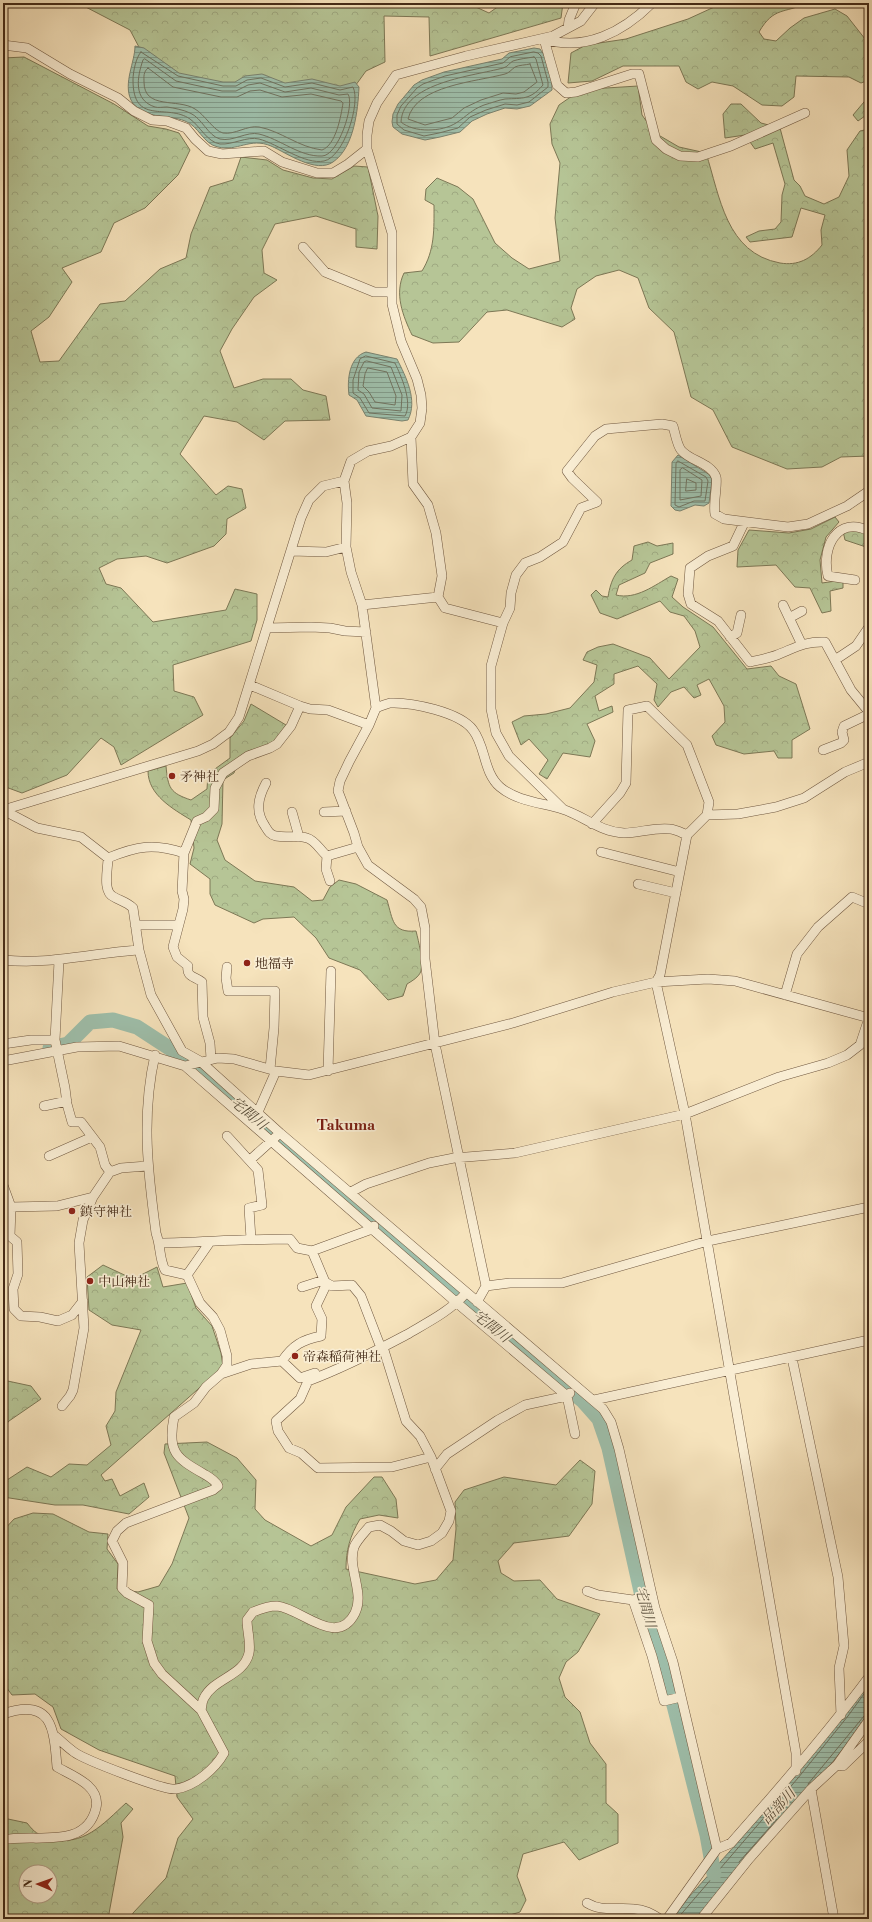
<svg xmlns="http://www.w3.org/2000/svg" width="872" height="1922" viewBox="0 0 872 1922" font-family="'Libre Bodoni','Noto Serif JP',serif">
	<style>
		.forest { fill: url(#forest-crowns); stroke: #7d7856; fill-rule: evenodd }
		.water { fill: url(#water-rules); stroke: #7a8370 }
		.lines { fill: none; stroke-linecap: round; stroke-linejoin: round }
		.shore { stroke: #717461; stroke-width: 1 }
		.river { stroke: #9ebfab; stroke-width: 15 }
		.street-casing { stroke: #705840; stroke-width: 10 }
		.street { stroke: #f9edd3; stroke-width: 9 }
		.poi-dot { fill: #8f2418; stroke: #f9edd3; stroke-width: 1.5 }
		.labels { text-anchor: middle; stroke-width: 3.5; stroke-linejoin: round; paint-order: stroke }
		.poi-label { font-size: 13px; fill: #442a17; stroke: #f9edd3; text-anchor: start }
		.water-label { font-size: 14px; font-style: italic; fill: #5a4f3c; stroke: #f9edd3 }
		.quarter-label { font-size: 15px; font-weight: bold; fill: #7a1f14; stroke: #f9edd3 }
	</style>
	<defs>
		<pattern id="forest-crowns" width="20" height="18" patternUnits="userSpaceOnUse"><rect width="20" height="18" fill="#b6c596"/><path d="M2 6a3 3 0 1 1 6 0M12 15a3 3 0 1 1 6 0" fill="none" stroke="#9ea981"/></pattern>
		<pattern id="water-rules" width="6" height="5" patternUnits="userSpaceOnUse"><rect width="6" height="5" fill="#9ebfab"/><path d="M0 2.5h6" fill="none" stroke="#829b8a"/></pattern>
	</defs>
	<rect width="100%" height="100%" fill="#f6e3bc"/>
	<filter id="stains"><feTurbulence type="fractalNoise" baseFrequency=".005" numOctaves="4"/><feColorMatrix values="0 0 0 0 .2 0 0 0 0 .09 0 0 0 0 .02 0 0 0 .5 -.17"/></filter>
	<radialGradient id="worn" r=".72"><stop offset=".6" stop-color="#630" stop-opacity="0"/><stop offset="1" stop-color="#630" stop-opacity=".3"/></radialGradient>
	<!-- forest -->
	<path class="forest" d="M 78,3 L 467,3 L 489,13 L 503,3 L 563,3 L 561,18 L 430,56 L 429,17 L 384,16 L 385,62 L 366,71 L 345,100 L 279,95 L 150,68 L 130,30 Z
		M 723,3 L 806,3 C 785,14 774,6 759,32 L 764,39 L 776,41 L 790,28 L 804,18 L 835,9 L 847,16 L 869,44 L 869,80 L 861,83 L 849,77 L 796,76 L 794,97 L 782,106 L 762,105 L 733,86 L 712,82 L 698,89 L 686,82 L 679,66 L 623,66 L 592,81 L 568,83 L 571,53 L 586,45 L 626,39 L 688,19 Z
		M 24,57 L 114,104 L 148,126 L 166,129 L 179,133 L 190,150 L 178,175 L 145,208 L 114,223 L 101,252 L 62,268 L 72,282 L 49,317 L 31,331 L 40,362 L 59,361 L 100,304 L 125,301 L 160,269 L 186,258 L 191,234 L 210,187 L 233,180 L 241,157 L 267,160 L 283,170 L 313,178 L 332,179 L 354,166 L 368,167 L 378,216 L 377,249 L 356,247 L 356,229 L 316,216 L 275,224 L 262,250 L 264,273 L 277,280 L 254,297 L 232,329 L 220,351 L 234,388 L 263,379 L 291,379 L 303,390 L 326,396 L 330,420 L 285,421 L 264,440 L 237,422 L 204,416 L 180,454 L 216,495 L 228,486 L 242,489 L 246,508 L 227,519 L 226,534 L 214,546 L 167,563 L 146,556 L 117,559 L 99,568 L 106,584 L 121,588 L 153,622 L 226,610 L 235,589 L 257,594 L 257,620 L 251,641 L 173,665 L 174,691 L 194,697 L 203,715 L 121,765 L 114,747 L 101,738 L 67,775 L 22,793 L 3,786 L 3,58 Z
		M 638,86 L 642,115 L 655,133 L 679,147 L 706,153 C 720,197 726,253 780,263 C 798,266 811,259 822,245 L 821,230 L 825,215 L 801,208 L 792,237 L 750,242 L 746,237 L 759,231 L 775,229 L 781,222 L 782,195 L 785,184 L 773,143 L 755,149 L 745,135 L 725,138 L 723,114 L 731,104 L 741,104 L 761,123 L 780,128 L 794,180 L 800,186 L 805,196 L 824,204 L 839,197 L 849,176 L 847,150 L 860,131 L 869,129 L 869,456 L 841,457 L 822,467 L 787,469 L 732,447 L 713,410 L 691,397 L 674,332 L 649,308 L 638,278 L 619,270 L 596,276 L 577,289 L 571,308 L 575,319 L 562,327 L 507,310 L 487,312 L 459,342 L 433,343 L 412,335 C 403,316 394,294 404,273 L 422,271 C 435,250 434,229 434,205 L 425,200 L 426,189 L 437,178 L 458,187 L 473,199 L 495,243 L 512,258 L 529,269 L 560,261 L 555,218 L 560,163 L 552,144 L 550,124 L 559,105 L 572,96 L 590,89 Z
		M 869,96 L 869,113 L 858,121 L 853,115 Z
		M 835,517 L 839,522 L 826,537 L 820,560 L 822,583 L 843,580 L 843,588 L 830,591 L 831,611 L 822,613 L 810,588 L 795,587 L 776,565 L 737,567 L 738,550 L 749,530 L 789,533 L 811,529 Z
		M 869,528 L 869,548 L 845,540 L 843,531 Z
		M 648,542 L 657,546 L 673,543 L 673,554 L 650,563 L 645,573 L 619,585 L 616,595 C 636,600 655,585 671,576 L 678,579 L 672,597 L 683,607 L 713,627 L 747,669 L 771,666 L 779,676 L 796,684 L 810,729 L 792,740 L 792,758 L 778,758 L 774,751 L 744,754 L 716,745 L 712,736 L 725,722 L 724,706 L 709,679 L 697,685 L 701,695 L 694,698 L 684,687 L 671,692 L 658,707 L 654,700 L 657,684 L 638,666 L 614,674 L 614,684 L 595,696 L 599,711 L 612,706 L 613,712 L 587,724 L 595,741 L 590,757 L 563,753 L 547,779 L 539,774 L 548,760 L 529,739 L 521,745 L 512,722 L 524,716 L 546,714 L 570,708 L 594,682 L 597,665 L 583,660 L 587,652 L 598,647 L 613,644 L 650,658 L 669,679 L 700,647 L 695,631 L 684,616 L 670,612 L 660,601 L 617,619 L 600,613 L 591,595 L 596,590 L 602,596 L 608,597 C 611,579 616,569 632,560 L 634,546 Z
		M 251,704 L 286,725 L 275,740 L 266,746 L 248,751 L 239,757 L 234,773 L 223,780 L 222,824 L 217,840 L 225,860 L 255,881 L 294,887 L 312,901 L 323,900 L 330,887 L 339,880 L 356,884 L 387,900 C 393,920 392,933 416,931 C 419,943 423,959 421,971 C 419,977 412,981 407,984 L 403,996 L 388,1000 L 360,970 L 329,958 L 316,938 L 294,917 L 263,919 L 254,923 L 215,905 L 210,894 L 210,879 L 190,864 L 194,848 L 191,820 C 173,809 148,795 148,771 L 166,766 C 168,788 170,793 191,800 L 207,789 L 208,774 L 230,758 L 230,738 L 244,721 Z
		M 103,1265 L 133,1279 L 157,1267 L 163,1287 L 187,1283 L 196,1308 L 212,1326 L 221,1353 L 223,1367 L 101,1475 L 105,1481 L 112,1479 L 120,1496 L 144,1483 L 149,1497 L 129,1514 L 83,1505 L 55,1505 L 3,1497 L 3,1476 L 7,1480 L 27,1467 L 51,1477 L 69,1464 L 87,1465 L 111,1445 L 106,1426 L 115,1411 L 116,1392 L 141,1330 L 112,1325 L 89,1310 L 87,1277 Z
		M 3,1380 L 31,1386 L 41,1399 L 9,1421 L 3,1428 Z
		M 207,1442 L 237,1458 L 256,1480 L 255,1509 L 265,1520 L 311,1546 L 332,1535 L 346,1507 L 374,1477 L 382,1477 L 396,1499 L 398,1518 L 379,1515 L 360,1519 C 350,1536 346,1550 346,1569 L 415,1584 L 436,1580 L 453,1560 L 456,1529 L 455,1502 L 464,1490 L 504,1477 L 556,1485 L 580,1460 L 595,1471 L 592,1504 L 569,1536 L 514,1543 L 498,1561 L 501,1573 L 514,1581 L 540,1580 L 557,1599 L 600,1614 L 578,1652 L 566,1662 L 559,1678 L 565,1697 L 580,1712 L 590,1743 L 606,1764 L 606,1803 L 618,1814 L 618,1843 L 579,1860 L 564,1842 L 523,1854 L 517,1876 L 526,1900 L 520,1912 C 495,1920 482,1921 456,1917 L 454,1919 L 131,1919 L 133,1913 L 166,1878 L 178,1838 L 193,1819 L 177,1797 L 175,1776 L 99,1750 L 61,1729 L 53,1707 L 35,1694 L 12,1695 L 3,1683 L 3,1531 L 14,1519 L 33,1513 L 53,1514 L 89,1532 L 108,1534 L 107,1549 L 118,1564 L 117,1589 L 138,1592 L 159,1586 L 172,1564 L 189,1518 L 164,1453 L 165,1444 Z
		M 126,1803 L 133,1809 L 121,1823 L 123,1837 L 108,1919 L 3,1919 L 3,1824 L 8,1819 L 27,1823 C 35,1833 37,1834 49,1838 C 83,1848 103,1824 126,1803 ZM 26,1872 L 50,1872 L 50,1896 L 26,1896 Z"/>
	<!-- water -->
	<path class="water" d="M 135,46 L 144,48 L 179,73 L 223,82 L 235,82 L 245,76 L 262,74 L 285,83 L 312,79 L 340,86 L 355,82 L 359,87 C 358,110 354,148 333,162 C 316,174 287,153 271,146 C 250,137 237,152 218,147 C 203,144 199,126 185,121 C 168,114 141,120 131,100 C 123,83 135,62 135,46 Z
		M 534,48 L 540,49 C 548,59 552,77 552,90 L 530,106 L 517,109 L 505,108 L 487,114 L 472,121 L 460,132 L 440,137 L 425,140 L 402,134 L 393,127 L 392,122 L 393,114 L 398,104 L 414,85 L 422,80 L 444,72 L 502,59 L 509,53 Z
		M 366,352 L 397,359 C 406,377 418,400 408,420 L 402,421 L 366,416 L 357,400 L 349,395 C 347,380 349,357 366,352 Z
		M 678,455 L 710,475 L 712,480 L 709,503 L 704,506 L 695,505 L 680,511 L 675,510 L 671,506 L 672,462 Z
		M 869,1680 L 869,1716 L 827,1769 L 698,1919 L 672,1919 L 688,1898 L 738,1842 Z"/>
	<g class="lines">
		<!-- shore -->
		<path class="shore" d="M 141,52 L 178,76 L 223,86 L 236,86 L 247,80 L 261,78 L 285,87 L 312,83 L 340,90 L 353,87 C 361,103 344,157 324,161 C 305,165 278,144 259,139 C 247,136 233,145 220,144 C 207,142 200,126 190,119 C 167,103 133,126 133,80 C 133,72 136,57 141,52 Z
			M 534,52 L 538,53 L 541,56 L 548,82 L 548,87 L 529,102 L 517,105 L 505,104 L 486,110 L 470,117 L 458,128 L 439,133 L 424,136 L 404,130 L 397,124 L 397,115 L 401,106 L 417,88 L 423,84 L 445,76 L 503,63 L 510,57 Z
			M 534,57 L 536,59 L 543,85 C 530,100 523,98 505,99 C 499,100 491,103 484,105 C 471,110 467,116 456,123 C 442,132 414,133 401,122 C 403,82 474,76 503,68 C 508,67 509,63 513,61 C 519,59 527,58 534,57 Z
			M 145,59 L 176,81 L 222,91 L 236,91 L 248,85 L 260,83 L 285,92 L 311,88 L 339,95 L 348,94 C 355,105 338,156 322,156 C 300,157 280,139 259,134 C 247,131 233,142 220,139 C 208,136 202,118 190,113 C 184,110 174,108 167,107 C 163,107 158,108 155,107 C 133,100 137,77 143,60 Z
			M 530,64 L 537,82 L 524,92 L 516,94 L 503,93 L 481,100 L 464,108 L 452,118 L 425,125 L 408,119 C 416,85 476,82 505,74 C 509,73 511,70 515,67 C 519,65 526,65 530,64 Z
			M 148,68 L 173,87 L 221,97 L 237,97 L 250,91 L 260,90 L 282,97 L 311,94 L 341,101 L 343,103 C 341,116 336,145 322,150 C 298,147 281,131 259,127 C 247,125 235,135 223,133 C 214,131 204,114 195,109 C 178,98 144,110 144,82 C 144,77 143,72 148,68 Z
			M 366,356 L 395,363 C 401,376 413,402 405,416 L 369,413 L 360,398 L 353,393 L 353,380 L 360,359 Z
			M 367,361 L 391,367 L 402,395 L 401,411 L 372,408 L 364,394 L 358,390 L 359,372 L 364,362 Z
			M 368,368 L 387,372 L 396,396 L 395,405 L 375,402 L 369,392 L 363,386 L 365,374 Z
			M 678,461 L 706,477 L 708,481 L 705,501 L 694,501 L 679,507 L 675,505 L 676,464 Z
			M 683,468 L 702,480 L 701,496 L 680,500 L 680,470 Z
			M 687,479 L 696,483 L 696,490 L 686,491 Z
			M 808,1784 L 864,1716 L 869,1714
			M 739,1862 L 777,1819
			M 677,1919 L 798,1778 L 848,1716 L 869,1687"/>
		<!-- river -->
		<path class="river" d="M 50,1048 L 68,1044 L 90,1022 L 113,1020 L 137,1027 L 183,1057 L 333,1184 L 466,1304 L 583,1401 L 599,1419 L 609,1448 L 644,1605 L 667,1678 L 707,1835 L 714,1874"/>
		<!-- street casing -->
		<g class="street-casing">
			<path id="street" d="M 652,3 C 623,32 585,52 544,39 L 557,85 L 566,93 L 576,92 L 632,74 L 639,74 L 656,140 L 666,149 L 680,156 L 698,157 L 731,146 L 805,113
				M 568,28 L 569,20 L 576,3
				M 3,45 L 27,48 L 70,74 L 118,98 L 134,111 L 152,120 L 167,121 L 186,128 L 195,139 L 208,151 L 222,154 L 264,151 L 282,162 L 317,173 L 333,173 L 348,164 L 367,149
				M 303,247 L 325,272 L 374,292 L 392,292
				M 411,437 L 413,484 L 428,505 L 436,533 L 442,576 L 438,597 L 445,608 L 503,623
				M 744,523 L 733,546 L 708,556 L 690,568 L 688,594 L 691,604 L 718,621 L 750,662 C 759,660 769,658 777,655 C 795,648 805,641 825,642 L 851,690 L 869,712
				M 291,551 L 326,552 L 346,547
				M 855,580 L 828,576 C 821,548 837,515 869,531
				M 362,605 L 438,597
				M 783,605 L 802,645
				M 789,618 L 802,611
				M 267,628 L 311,627 L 330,628 L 345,631 L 366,632
				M 730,637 L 737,633 L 741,615
				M 835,660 L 856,646 L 869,627
				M 250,685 L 300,706 L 310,709 L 328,710 L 369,725
				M 376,708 C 381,706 386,704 390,703 C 411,702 460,712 473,730 C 486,747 483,772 500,787 C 516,801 543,803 562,809 C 584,816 600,832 624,833 C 639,833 655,827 670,829 C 675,829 682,833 687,835
				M 823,750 L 841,743 L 844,740 L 842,732 L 844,726 L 869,714
				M 266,783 C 258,798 255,812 265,826 C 268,831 270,835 276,836 C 286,838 297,835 307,838 C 315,840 320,850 327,856 L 326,869 L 330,881
				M 563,809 L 509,756 L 496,733 L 491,709 L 491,666 L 503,623 L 510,608 L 511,593 L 516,575 L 525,563 L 540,557 L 563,542 L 581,508 L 597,502 L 572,478 L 567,471 L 595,436 L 606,429 L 662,424 L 673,426 C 675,433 677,445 681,450 C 690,461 711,463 716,477 C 718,482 713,504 715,514 L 724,519 L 788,527 L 808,524 L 847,506 L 869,491
				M 3,810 L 37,828 L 81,837 L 108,858 C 108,869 102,892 114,897 C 121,901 127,902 133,908 L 139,950 L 151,995 L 182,1051 L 200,1061 L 280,1133 L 603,1409 L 611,1422 L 619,1449 L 655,1608 L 673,1662 L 717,1849
				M 3,810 L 198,751 L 213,744 L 229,732 L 239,717 L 301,518 L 309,500 L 323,486 L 344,481
				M 292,812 L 299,837
				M 324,812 L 346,811
				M 592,824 L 620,793 L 626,783 L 628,710 L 647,706 L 687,745 L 709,802 L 707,815
				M 601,852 L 680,872
				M 327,856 L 358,847
				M 108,858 C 137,846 154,843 184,853
				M 638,884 L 676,893
				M 135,925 L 178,925
				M 3,960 C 50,965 93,953 139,950
				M 59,961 L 55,1040 L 65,1088 L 67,1104 L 72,1122 L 81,1122 L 100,1147 L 105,1165 L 110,1172
				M 227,967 L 226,978 L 228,991 L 275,991 L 274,1028 L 270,1069
				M 785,995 L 797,954 L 818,927 L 852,897 L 869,904
				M 3,1044 L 31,1040 L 55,1040
				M 155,1055 C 141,1116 148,1173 156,1233 C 161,1247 159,1258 165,1270 L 187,1275
				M 211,1059 L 210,1043 L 203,1017 L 202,982 C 194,976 186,977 188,966 L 177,957 L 173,947 L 183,909 L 184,899 L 182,891 L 184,853 L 197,821 L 206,817 L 214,809 L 215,788 L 223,773 L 248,756 L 270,748 L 277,744 L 291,726 L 300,706
				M 3,1061 L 77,1047 L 119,1046 L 185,1066 L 218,1058 L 234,1059 L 276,1071 L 309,1075 L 513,1023 L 613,992 L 656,982 L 708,979 L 735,981 L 869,1018
				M 185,1066 L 457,1303 L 567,1396 L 575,1434
				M 328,1071 L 331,971
				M 44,1106 L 67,1101
				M 258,1112 L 276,1071
				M 227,1136 L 258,1170 L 262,1205 L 249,1208 L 251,1239
				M 49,1156 L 92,1137
				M 250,1160 L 280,1133
				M 3,1185 L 11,1207 L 10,1236 L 17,1242 L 18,1274 L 13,1289 L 14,1309 L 21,1316 L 40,1317 L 58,1321 L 72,1315 L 83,1301
				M 351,1192 L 366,1184 L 429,1163 L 454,1158 L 515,1153 L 685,1114 L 779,1077 L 828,1063 L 847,1055 L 860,1045 L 869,1018
				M 11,1207 L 57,1206 L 93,1197
				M 159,1243 C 203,1242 246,1239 290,1239 L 297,1248 L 312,1251 L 372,1229 L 374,1226
				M 312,1251 L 325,1282 L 332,1286 L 352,1285 L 361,1296 L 381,1348
				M 187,1275 L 210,1242
				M 486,1286 L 510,1283 L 562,1283 L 708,1241 L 869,1207
				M 302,1287 L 324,1280
				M 477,1302 L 486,1286 L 435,1044 L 425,959 L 425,928 L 421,907 L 414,899 L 368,865 L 358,847 L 354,833 L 338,791 L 340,781 L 349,762 L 369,725 L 376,708 L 362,605 L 351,572 L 346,547 L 347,503 L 344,481 L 351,461 L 368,451 L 391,446 L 411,437 L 420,423 L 422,408 L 421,395 L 417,379 L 401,341 L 392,304 L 392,233 L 367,149 L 367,135 L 369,121 L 377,103 L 396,75 L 466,56 L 553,36 L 581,21 L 595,3
				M 792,1358 L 838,1577 L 844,1646 L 839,1668 L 841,1715
				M 282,1361 C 293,1345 302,1340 321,1336 L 322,1319 L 316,1306 L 327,1283
				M 221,1374 L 251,1364 L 282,1361 L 300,1378 L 315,1373
				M 594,1400 L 869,1340
				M 62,1406 L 70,1396 L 73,1390 L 84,1328 L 79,1243 L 83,1220 L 93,1197 L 110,1172 L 121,1168 L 147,1166
				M 431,1457 L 392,1467 L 318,1468 L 301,1453 L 289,1448 L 278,1431 L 276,1421 L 300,1399 L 308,1381 C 343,1368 374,1352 406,1335 C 428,1322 449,1312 466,1293
				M 435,1469 L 447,1454 L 498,1420 L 525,1405 L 567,1396 L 570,1393
				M 587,1591 L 598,1595 L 633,1600 L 652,1656 L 664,1701 L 681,1697
				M 633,1600 L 652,1594
				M 201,1710 C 202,1706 202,1701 204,1698 C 214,1678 244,1676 249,1653 C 251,1642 247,1631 247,1620 L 253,1612 C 260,1609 269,1606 277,1606 C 301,1608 337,1649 355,1613 C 365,1593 347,1568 354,1547 C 357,1540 364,1533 369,1527 L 380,1525 L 391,1531 L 404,1541 L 418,1545 L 431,1541 L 442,1533 L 449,1521 L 451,1511 L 431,1457 L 420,1436 L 406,1421 L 383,1347
				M 3,1714 C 52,1697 54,1728 57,1767 C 73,1776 101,1786 96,1808 C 86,1851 33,1833 3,1840
				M 55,1736 C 61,1741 67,1747 74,1752 C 85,1760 165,1791 176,1789 C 195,1786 215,1769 224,1753 L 201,1710 L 162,1674 L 154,1663 L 147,1641 L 149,1605 L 127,1593 L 122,1588 L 123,1563 L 112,1541 L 117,1531 L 126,1523 L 213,1490 L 218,1486 C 215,1480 209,1477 204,1474 C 176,1458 167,1452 174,1417 L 194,1403 L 206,1387 L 221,1374 L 227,1365 L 227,1356 L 220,1330 L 213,1317 L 200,1303 L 187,1275
				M 837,1765 L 843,1766 L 869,1741
				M 796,1771 L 796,1753 L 685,1114 L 656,982 L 660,975 L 687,835 L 707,815 L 738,814 L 776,807 L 804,798 L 845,772 L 869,762
				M 811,1789 L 834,1919
				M 587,1903 C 602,1912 617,1907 634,1909 C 644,1909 652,1914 660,1919
				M 667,1919 L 717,1849 L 731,1843 C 779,1789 826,1735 869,1677
				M 701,1919 L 749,1859 L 811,1789 L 837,1765 L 869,1720"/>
		</g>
		<!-- street -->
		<use href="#street" class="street"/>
	</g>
	<!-- markers -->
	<g class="poi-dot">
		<circle cx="172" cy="776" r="4"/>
		<circle cx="247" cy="963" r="4"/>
		<circle cx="72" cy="1211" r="4"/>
		<circle cx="90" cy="1281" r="4"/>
		<circle cx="295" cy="1356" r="4"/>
	</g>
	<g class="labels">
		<!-- poi labels -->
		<g class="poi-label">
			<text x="180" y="781">矛神社</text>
			<text x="255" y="968">地福寺</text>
			<text x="80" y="1216">鎮守神社</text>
			<text x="98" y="1286">中山神社</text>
			<text x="303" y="1361">帝森稲荷神社</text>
		</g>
		<!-- water labels -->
		<g class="water-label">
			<text transform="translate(249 1113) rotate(40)" y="5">宅間川</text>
			<text transform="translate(492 1326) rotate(39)" y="5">宅間川</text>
			<text transform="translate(646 1607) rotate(75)" y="5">宅間川</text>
			<text transform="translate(778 1806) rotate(-47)" y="5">品部川</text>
		</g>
		<!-- quarter labels -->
		<g class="quarter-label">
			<text x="346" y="1130">Takuma</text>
		</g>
	</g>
	<!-- margin -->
	<rect width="872" height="1922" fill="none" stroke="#f6e3bc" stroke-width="16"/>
	<rect x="4" y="4" width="864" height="1914" fill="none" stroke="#442a17" stroke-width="2"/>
	<rect x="8" y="8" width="856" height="1906" fill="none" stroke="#442a17"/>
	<!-- north arrow -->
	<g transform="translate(38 1884) rotate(272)"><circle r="19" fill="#f9edd3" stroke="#b19f88"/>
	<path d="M0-3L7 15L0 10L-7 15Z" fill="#8f2418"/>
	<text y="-6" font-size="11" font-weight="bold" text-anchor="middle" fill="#442a17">N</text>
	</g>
	<rect width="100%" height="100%" filter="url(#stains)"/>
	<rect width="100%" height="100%" fill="url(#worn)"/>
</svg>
